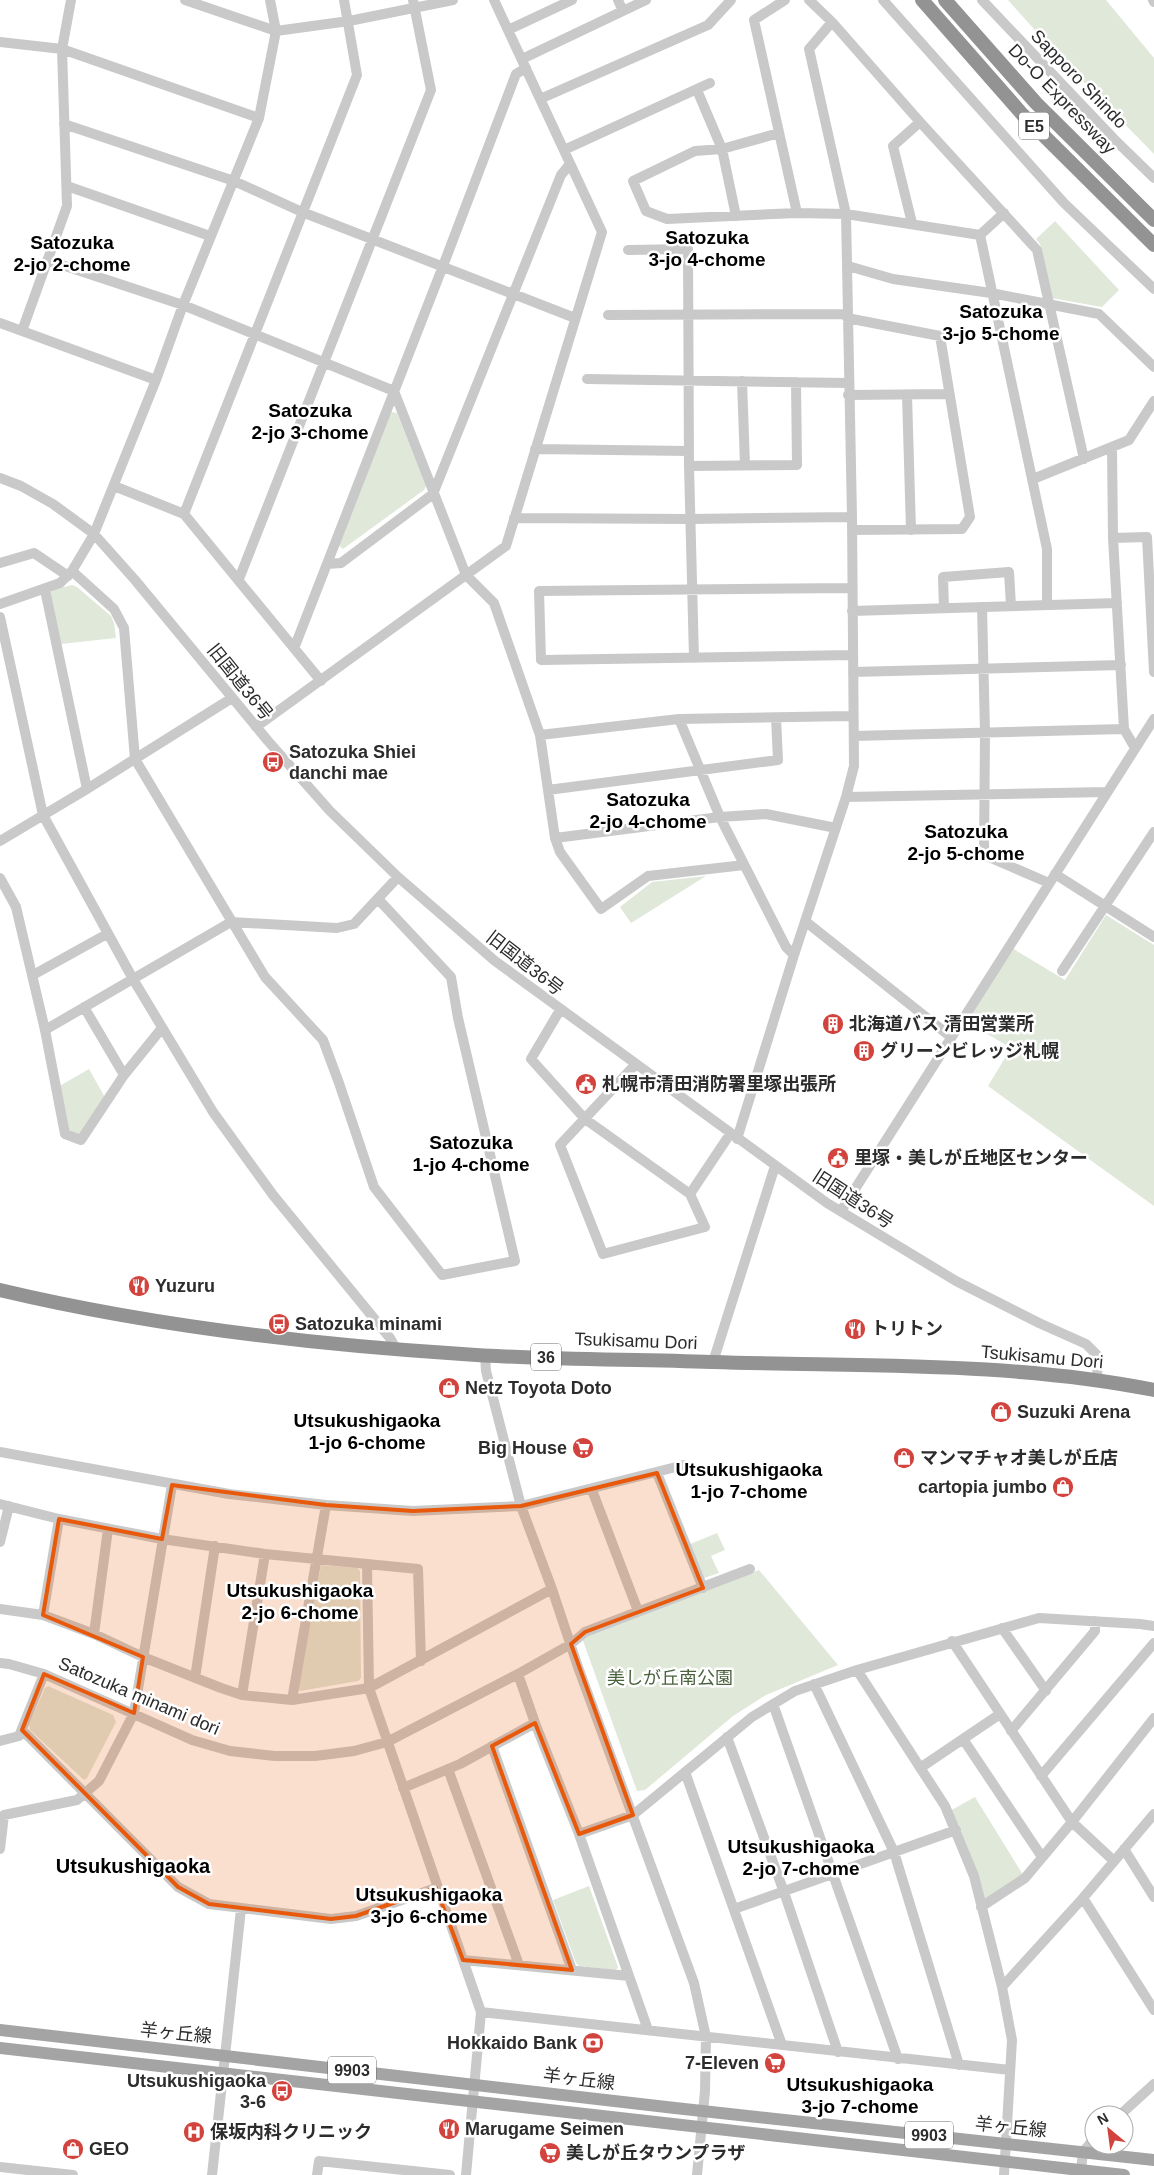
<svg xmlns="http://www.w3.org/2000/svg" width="1154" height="2175" viewBox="0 0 1154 2175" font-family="Arial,'Noto Sans JP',sans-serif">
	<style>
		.green { fill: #e0e8da }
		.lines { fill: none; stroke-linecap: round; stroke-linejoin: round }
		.minor { stroke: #c9c9c9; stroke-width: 10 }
		.major { stroke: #a4a4a4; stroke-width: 12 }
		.highway { stroke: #939393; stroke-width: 14 }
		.marked { fill: #e8590c; fill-opacity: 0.2; stroke: #e8590c; stroke-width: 4; stroke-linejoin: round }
		.labels { text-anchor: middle; stroke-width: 5; stroke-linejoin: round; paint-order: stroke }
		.shield { fill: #fff; stroke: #6b6b6b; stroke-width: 1 }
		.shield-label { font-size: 16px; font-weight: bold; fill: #2c2c2c }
		.street-label { font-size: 18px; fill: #2c2c2c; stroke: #fff }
		.poi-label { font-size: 18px; font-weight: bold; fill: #2c2c2c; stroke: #fff; text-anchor: start }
		.park-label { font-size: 18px; fill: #4b623e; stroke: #fff }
		.neighbourhood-label { font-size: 19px; font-weight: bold; fill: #000; stroke: #fff }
		.quarter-label { font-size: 20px; font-weight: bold; fill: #000; stroke: #fff }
	</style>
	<rect width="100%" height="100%" fill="#fff"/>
	<!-- green -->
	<path class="green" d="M 1008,0 L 1106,0 L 1154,58 L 1154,154 L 1061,59 Z
		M 1055,221 L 1119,290 L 1102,307 L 1051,298 L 1040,244 L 1036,239 Z
		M 391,412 L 397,413 L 426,486 L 424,490 L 343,549 L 337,544 Z
		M 72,585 L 77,587 L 111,616 L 114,623 L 116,638 L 61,644 L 49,594 L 52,590 Z
		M 706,876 L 631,923 L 620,907 L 652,882 Z
		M 1106,915 L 1154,945 L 1154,1206 L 988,1086 L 1011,1048 L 967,1022 L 1012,948 L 1065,980 Z
		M 89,1069 L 107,1101 L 81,1140 L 65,1134 L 56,1088 Z
		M 717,1533 L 725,1550 L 711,1556 L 719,1573 L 704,1578 L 688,1545 Z
		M 321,1565 L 357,1568 L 360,1571 L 361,1678 L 358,1681 L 300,1691 L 297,1688 Z
		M 759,1570 L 838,1665 L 766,1695 L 733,1716 L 645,1790 L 637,1791 L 582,1638 Z
		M 48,1686 L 113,1715 L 116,1722 L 87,1778 L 84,1780 L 30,1730 L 29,1724 L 45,1688 Z
		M 975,1797 L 1025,1878 L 981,1907 L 948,1812 Z
		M 589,1886 L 618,1967 L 616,1970 L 579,1966 L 576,1963 L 553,1900 Z"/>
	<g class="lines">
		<!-- minor -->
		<path class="minor" d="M 185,0 L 276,31 L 349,21 L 453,0
			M 618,0 L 623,11
			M 785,0 L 754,20 L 797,213
			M 809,0 L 832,22 L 920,122 L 1037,250 L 1084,459
			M 883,0 L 1064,203 L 1154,289
			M 982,0 L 1114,139 L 1154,178
			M 1153,0 L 1154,2
			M 508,30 L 572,0
			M 0,42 L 62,49 L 259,118
			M 522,59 L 646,0
			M 697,90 L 722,149 L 736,216
			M 540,99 L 708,25 L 731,0
			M 64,124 L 234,181 L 302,212 L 575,318
			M 779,133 L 722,149 L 695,151 L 633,181 L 646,211 L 667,219 L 797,213 L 846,214 L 980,235 L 1004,213
			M 564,150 L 710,83
			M 67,186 L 210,236
			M 912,223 L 893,146 L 920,122
			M 980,235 L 1047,549 L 1047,604
			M 628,250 L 688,249 L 689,466 L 694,658
			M 47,260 L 183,305 L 394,391 L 466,575 L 494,603 L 540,735 L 555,838 L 560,852 L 601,909 L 648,876 L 744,865
			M 848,266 L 893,279 L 991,293 L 1099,314 L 1154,367
			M 608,315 L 847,314
			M 847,318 L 940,336 L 970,517 L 962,529 L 852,530
			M 0,323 L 156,380
			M 22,331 L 67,206 L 62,49 L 71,0
			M 587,379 L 849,383
			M 742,381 L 745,465
			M 848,395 L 948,394
			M 907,395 L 911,530
			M 1112,447 L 1113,538 L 1124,729 L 1135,748
			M 535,449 L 689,451
			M 689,466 L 797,465 L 796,382
			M 0,478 L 21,486 L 53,504 L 94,534 L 135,580 L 268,741 L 330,811 L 398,877 L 495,961 L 827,1203 L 956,1281 L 1039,1323 L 1086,1344 L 1098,1356 L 1097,1380
			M 1033,479 L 1129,440 L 1154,401
			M 114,486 L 184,514 L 321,681
			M 184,514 L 357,75 L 344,0
			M 514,518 L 691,519 L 852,517
			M 1113,538 L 1147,537 L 1154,672
			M 0,563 L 34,553 L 68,576
			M 327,564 L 341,563 L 433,494 L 561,175 L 570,164
			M 72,571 L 114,609 L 124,628 L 135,759 L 265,977 L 323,1040 L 339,1083 L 374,1187 L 442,1275 L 515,1261 L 458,1018 L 451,977 L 378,899
			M 239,579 L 431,90 L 413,0
			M 852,588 L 539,591 L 541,660 L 853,655
			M 45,590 L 87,789
			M 0,604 L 60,583 L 72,571 L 94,534 L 156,380 L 183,305 L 259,118 L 276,31 L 270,0
			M 982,607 L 985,732 L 984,855 L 1049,883
			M 944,608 L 943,577 L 1009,572 L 1011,606
			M 852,611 L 1117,603
			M 0,617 L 43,815 L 133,979 L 213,1112 L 273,1195 L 390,1338 L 396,1349
			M 295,646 L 443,266 L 516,74 L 526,68
			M 853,672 L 1121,665
			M 256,727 L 506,546 L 602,232 L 494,0
			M 540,735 L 679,719
			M 854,736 L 1124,729
			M 548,790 L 778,760 L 776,718
			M 846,797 L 1107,792
			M 555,838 L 720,817 L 766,814 L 836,828
			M 0,841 L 87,789 L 232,698
			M 1055,874 L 1154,937
			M 0,878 L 16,907 L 45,1030 L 65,1134 L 81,1140 L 124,1075 L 162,1028
			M 805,921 L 951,1037
			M 794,955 L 786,947 L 720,817 L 679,719 L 852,716
			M 1062,971 L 1154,832
			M 33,975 L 107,934
			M 84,1007 L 124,1075
			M 560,1010 L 531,1059 L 585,1119 L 690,1194 L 705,1227 L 603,1254 L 560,1145 L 635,1065
			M 45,1030 L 231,922 L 337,928 L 354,924 L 398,877
			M 737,1139 L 794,955 L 846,797 L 854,766 L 852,517 L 846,214 L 809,49 L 832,22
			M 690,1194 L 730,1134
			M 841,1211 L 1154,719
			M 485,1355 L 486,1371 L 521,1506 L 552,1589 L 578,1667 L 694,1983 L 706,2037 L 705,2091 L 697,2175
			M 713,1362 L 775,1166
			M 0,1452 L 229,1494 L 326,1505 L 413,1511 L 521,1506 L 684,1465
			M 657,1473 L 703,1588
			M 592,1490 L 638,1611
			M 0,1504 L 59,1519 L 162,1539 L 265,1554 L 418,1569 L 421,1661
			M 0,1542 L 9,1506
			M 367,1565 L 369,1688 L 481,2012 L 466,2175
			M 0,1609 L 43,1615 L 94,1634 L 143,1657 L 221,1688 L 242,1695 L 292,1700 L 369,1688 L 552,1589
			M 43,1615 L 59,1519
			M 1002,1628 L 1046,1691
			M 94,1634 L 108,1529
			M 952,1641 L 1072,1822 L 1114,1861
			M 0,1663 L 9,1664 L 44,1674 L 192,1740 L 230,1751 L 275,1756 L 315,1756 L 354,1751 L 387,1742 L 518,1674 L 571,1644 L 585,1632 L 750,1569
			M 857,1670 L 1039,1618 L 1140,1624 L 1154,1626
			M 518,1674 L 535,1723 L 579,1834 L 648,2030
			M 195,1678 L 215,1546
			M 814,1684 L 894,1852 L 959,2065
			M 242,1695 L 265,1554
			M 292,1700 L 326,1505
			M 773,1704 L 898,2059
			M 22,1730 L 178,1887 L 209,1904 L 331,1919 L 356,1916 L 436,1888
			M 1011,1731 L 1095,1631 L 1095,1621
			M 727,1737 L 784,1892 L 838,2052
			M 963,1739 L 1042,1857
			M 0,1741 L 19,1736 L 44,1674
			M 492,1746 L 572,1970
			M 920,1768 L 1000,1714
			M 448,1769 L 519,1965
			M 685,1772 L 782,2045
			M 1041,1776 L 1154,1643
			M 403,1788 L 460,1764 L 535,1723
			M 1154,1814 L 1083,1898 L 1154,2010
			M 579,1834 L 633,1815 L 752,1717 L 795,1691 L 857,1670 L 945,1806 L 974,1876 L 1002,1987 L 1012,2040 L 1004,2175
			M 0,1849 L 4,1815 L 77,1800 L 99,1781 L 134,1713 L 172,1485
			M 1124,1849 L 1154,1897
			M 981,1907 L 1025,1878 L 1072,1822 L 1154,1718
			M 734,1909 L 956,1830
			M 463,1960 L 629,1976
			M 1002,1987 L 1083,1898
			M 481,2012 L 1010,2070
			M 1120,2115 L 1154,2084
			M 0,2167 L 73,2175
			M 1081,2170 L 1083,2152 L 1094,2139
			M 212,2175 L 241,1909
			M 317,2175 L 319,2161 L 450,2175"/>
		<!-- major -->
		<path class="major" d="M 0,2030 L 675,2108 L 1154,2160
			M 0,2048 L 1124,2175"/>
		<!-- highway -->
		<path class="highway" d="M 922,0 L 1022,114 L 1154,245
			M 945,0 L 1036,103 L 1154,220
			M 0,1290 C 151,1326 307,1344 462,1354 C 545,1360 629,1359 712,1362 C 859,1367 1009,1361 1154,1390"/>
	</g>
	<!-- marked area -->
	<path class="marked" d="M 657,1473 L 703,1588 L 585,1632 L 571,1644 L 633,1815 L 579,1834 L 535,1723 L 492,1746 L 572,1970 L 463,1960 L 436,1888 L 356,1916 L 331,1919 L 209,1904 L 178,1887 L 22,1730 L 44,1674 L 134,1713 L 143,1657 L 43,1615 L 59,1519 L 162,1539 L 172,1485 L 326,1505 L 413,1511 L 521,1506 Z"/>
	<!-- icons -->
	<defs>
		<g id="bus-disc" transform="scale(1.125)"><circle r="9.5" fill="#d3433d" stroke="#fff"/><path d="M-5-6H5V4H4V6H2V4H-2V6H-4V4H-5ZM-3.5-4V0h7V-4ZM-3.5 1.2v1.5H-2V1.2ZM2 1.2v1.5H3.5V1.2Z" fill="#fff"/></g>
		<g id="building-disc" transform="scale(1.125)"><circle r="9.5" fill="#d3433d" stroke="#fff"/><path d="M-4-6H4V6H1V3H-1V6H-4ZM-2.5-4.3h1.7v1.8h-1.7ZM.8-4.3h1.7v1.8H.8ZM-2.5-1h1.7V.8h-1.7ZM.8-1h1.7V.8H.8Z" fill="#fff"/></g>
		<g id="civic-disc" transform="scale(1.125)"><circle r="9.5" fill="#d3433d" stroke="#fff"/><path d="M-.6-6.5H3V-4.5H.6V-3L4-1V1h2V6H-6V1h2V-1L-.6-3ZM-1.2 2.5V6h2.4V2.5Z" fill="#fff"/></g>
		<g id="restaurant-disc" transform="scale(1.125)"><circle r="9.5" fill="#d3433d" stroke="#fff"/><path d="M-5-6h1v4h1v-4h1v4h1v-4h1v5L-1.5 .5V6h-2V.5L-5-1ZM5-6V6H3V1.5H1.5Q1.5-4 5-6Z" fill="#fff"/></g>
		<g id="shop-disc" transform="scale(1.125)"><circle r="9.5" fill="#d3433d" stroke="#fff"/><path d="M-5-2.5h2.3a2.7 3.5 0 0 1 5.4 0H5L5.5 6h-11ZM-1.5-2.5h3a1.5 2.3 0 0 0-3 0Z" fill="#fff"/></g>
		<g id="supermarket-disc" transform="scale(1.125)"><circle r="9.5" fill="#d3433d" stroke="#fff"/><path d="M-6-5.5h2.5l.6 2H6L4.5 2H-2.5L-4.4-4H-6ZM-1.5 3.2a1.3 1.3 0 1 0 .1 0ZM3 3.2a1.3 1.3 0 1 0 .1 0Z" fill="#fff"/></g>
		<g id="bank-disc" transform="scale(1.125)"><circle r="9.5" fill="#d3433d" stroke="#fff"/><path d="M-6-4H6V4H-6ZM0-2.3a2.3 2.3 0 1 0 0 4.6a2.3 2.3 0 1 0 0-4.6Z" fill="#fff"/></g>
		<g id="hospital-disc" transform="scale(1.125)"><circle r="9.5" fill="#d3433d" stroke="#fff"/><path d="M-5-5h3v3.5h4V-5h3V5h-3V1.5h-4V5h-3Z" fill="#fff"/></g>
	</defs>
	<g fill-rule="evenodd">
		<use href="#bus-disc" x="273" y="762"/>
		<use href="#building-disc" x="833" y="1024"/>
		<use href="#building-disc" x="864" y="1051"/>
		<use href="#civic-disc" x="586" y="1084"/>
		<use href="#civic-disc" x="838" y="1158"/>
		<use href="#restaurant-disc" x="139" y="1286"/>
		<use href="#bus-disc" x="279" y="1324"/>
		<use href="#restaurant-disc" x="855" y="1329"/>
		<use href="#shop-disc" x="449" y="1388"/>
		<use href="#shop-disc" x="1001" y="1412"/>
		<use href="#supermarket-disc" x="583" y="1448"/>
		<use href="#shop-disc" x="904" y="1458"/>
		<use href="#shop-disc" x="1063" y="1487"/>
		<use href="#bank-disc" x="593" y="2043"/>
		<use href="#supermarket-disc" x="775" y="2063"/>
		<use href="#bus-disc" x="282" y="2091"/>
		<use href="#restaurant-disc" x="449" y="2129"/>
		<use href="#hospital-disc" x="194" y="2132"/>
		<use href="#shop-disc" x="73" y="2149"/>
		<use href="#supermarket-disc" x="550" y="2153"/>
	</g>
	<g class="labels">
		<!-- shield labels -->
		<g class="shield">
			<rect x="1019" y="112.5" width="30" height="27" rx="4"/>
			<rect x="531" y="1343.5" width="30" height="27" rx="4"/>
			<rect x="328" y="2056.5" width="48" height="27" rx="4"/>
			<rect x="905" y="2121.5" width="48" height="27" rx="4"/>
		</g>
		<g class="shield-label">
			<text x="1034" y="132">E5</text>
			<text x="546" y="1363">36</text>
			<text x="352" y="2076">9903</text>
			<text x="929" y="2141">9903</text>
		</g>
		<!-- street labels -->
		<g class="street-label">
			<text transform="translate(1079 79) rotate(46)" y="6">Sapporo Shindo</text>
			<text transform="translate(1062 99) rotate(46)" y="6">Do-O Expressway</text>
			<text transform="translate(240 682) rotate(51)" y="6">旧国道36号</text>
			<text transform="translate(525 963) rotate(38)" y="6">旧国道36号</text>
			<text transform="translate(853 1199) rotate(33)" y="6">旧国道36号</text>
			<text transform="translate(636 1341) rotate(2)" y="6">Tsukisamu Dori</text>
			<text transform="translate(1042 1357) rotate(5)" y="6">Tsukisamu Dori</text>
			<text transform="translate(139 1696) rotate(23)" y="6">Satozuka minami dori</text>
			<text transform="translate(176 2033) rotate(6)" y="6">羊ヶ丘線</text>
			<text transform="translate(579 2079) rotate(7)" y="6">羊ヶ丘線</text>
			<text transform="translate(1011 2127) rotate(6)" y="6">羊ヶ丘線</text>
		</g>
		<!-- poi labels -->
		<g class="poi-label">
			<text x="289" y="758">Satozuka Shiei<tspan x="289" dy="21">danchi mae</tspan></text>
			<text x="849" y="1030">北海道バス 清田営業所</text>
			<text x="880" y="1057">グリーンビレッジ札幌</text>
			<text x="602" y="1090">札幌市清田消防署里塚出張所</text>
			<text x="854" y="1164">里塚・美しが丘地区センター</text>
			<text x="155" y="1292">Yuzuru</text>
			<text x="295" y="1330">Satozuka minami</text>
			<text x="871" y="1335">トリトン</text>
			<text x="465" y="1394">Netz Toyota Doto</text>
			<text x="1017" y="1418">Suzuki Arena</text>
			<text x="567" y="1454" text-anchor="end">Big House</text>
			<text x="920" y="1464">マンマチャオ美しが丘店</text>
			<text x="1047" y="1493" text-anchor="end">cartopia jumbo</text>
			<text x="577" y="2049" text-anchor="end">Hokkaido Bank</text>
			<text x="759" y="2069" text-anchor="end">7-Eleven</text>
			<text x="266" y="2087" text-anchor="end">Utsukushigaoka<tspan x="266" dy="21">3-6</tspan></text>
			<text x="465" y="2135">Marugame Seimen</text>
			<text x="210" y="2138">保坂内科クリニック</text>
			<text x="89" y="2155">GEO</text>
			<text x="566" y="2159">美しが丘タウンプラザ</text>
		</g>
		<!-- park labels -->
		<g class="park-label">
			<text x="670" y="1684">美しが丘南公園</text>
		</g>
		<!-- neighbourhood labels -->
		<g class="neighbourhood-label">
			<text x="707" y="244">Satozuka<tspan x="707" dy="22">3-jo 4-chome</tspan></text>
			<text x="72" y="249">Satozuka<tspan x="72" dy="22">2-jo 2-chome</tspan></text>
			<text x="1001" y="318">Satozuka<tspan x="1001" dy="22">3-jo 5-chome</tspan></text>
			<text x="310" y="417">Satozuka<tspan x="310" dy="22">2-jo 3-chome</tspan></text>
			<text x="648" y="806">Satozuka<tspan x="648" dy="22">2-jo 4-chome</tspan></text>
			<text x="966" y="838">Satozuka<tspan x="966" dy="22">2-jo 5-chome</tspan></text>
			<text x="471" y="1149">Satozuka<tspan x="471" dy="22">1-jo 4-chome</tspan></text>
			<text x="367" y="1427">Utsukushigaoka<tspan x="367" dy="22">1-jo 6-chome</tspan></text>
			<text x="749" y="1476">Utsukushigaoka<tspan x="749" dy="22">1-jo 7-chome</tspan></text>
			<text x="300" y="1597">Utsukushigaoka<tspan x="300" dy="22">2-jo 6-chome</tspan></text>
			<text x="801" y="1853">Utsukushigaoka<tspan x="801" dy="22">2-jo 7-chome</tspan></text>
			<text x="429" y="1901">Utsukushigaoka<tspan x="429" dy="22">3-jo 6-chome</tspan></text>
			<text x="860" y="2091">Utsukushigaoka<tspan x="860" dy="22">3-jo 7-chome</tspan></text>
		</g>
		<!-- quarter labels -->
		<g class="quarter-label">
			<text x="133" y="1873">Utsukushigaoka</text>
		</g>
	</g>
	<!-- north arrow -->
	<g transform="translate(1109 2130) rotate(331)"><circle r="24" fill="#ffffff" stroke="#ababab"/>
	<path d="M0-4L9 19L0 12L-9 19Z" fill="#d3433d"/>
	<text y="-8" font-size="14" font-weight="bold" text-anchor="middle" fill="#2c2c2c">N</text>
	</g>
</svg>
